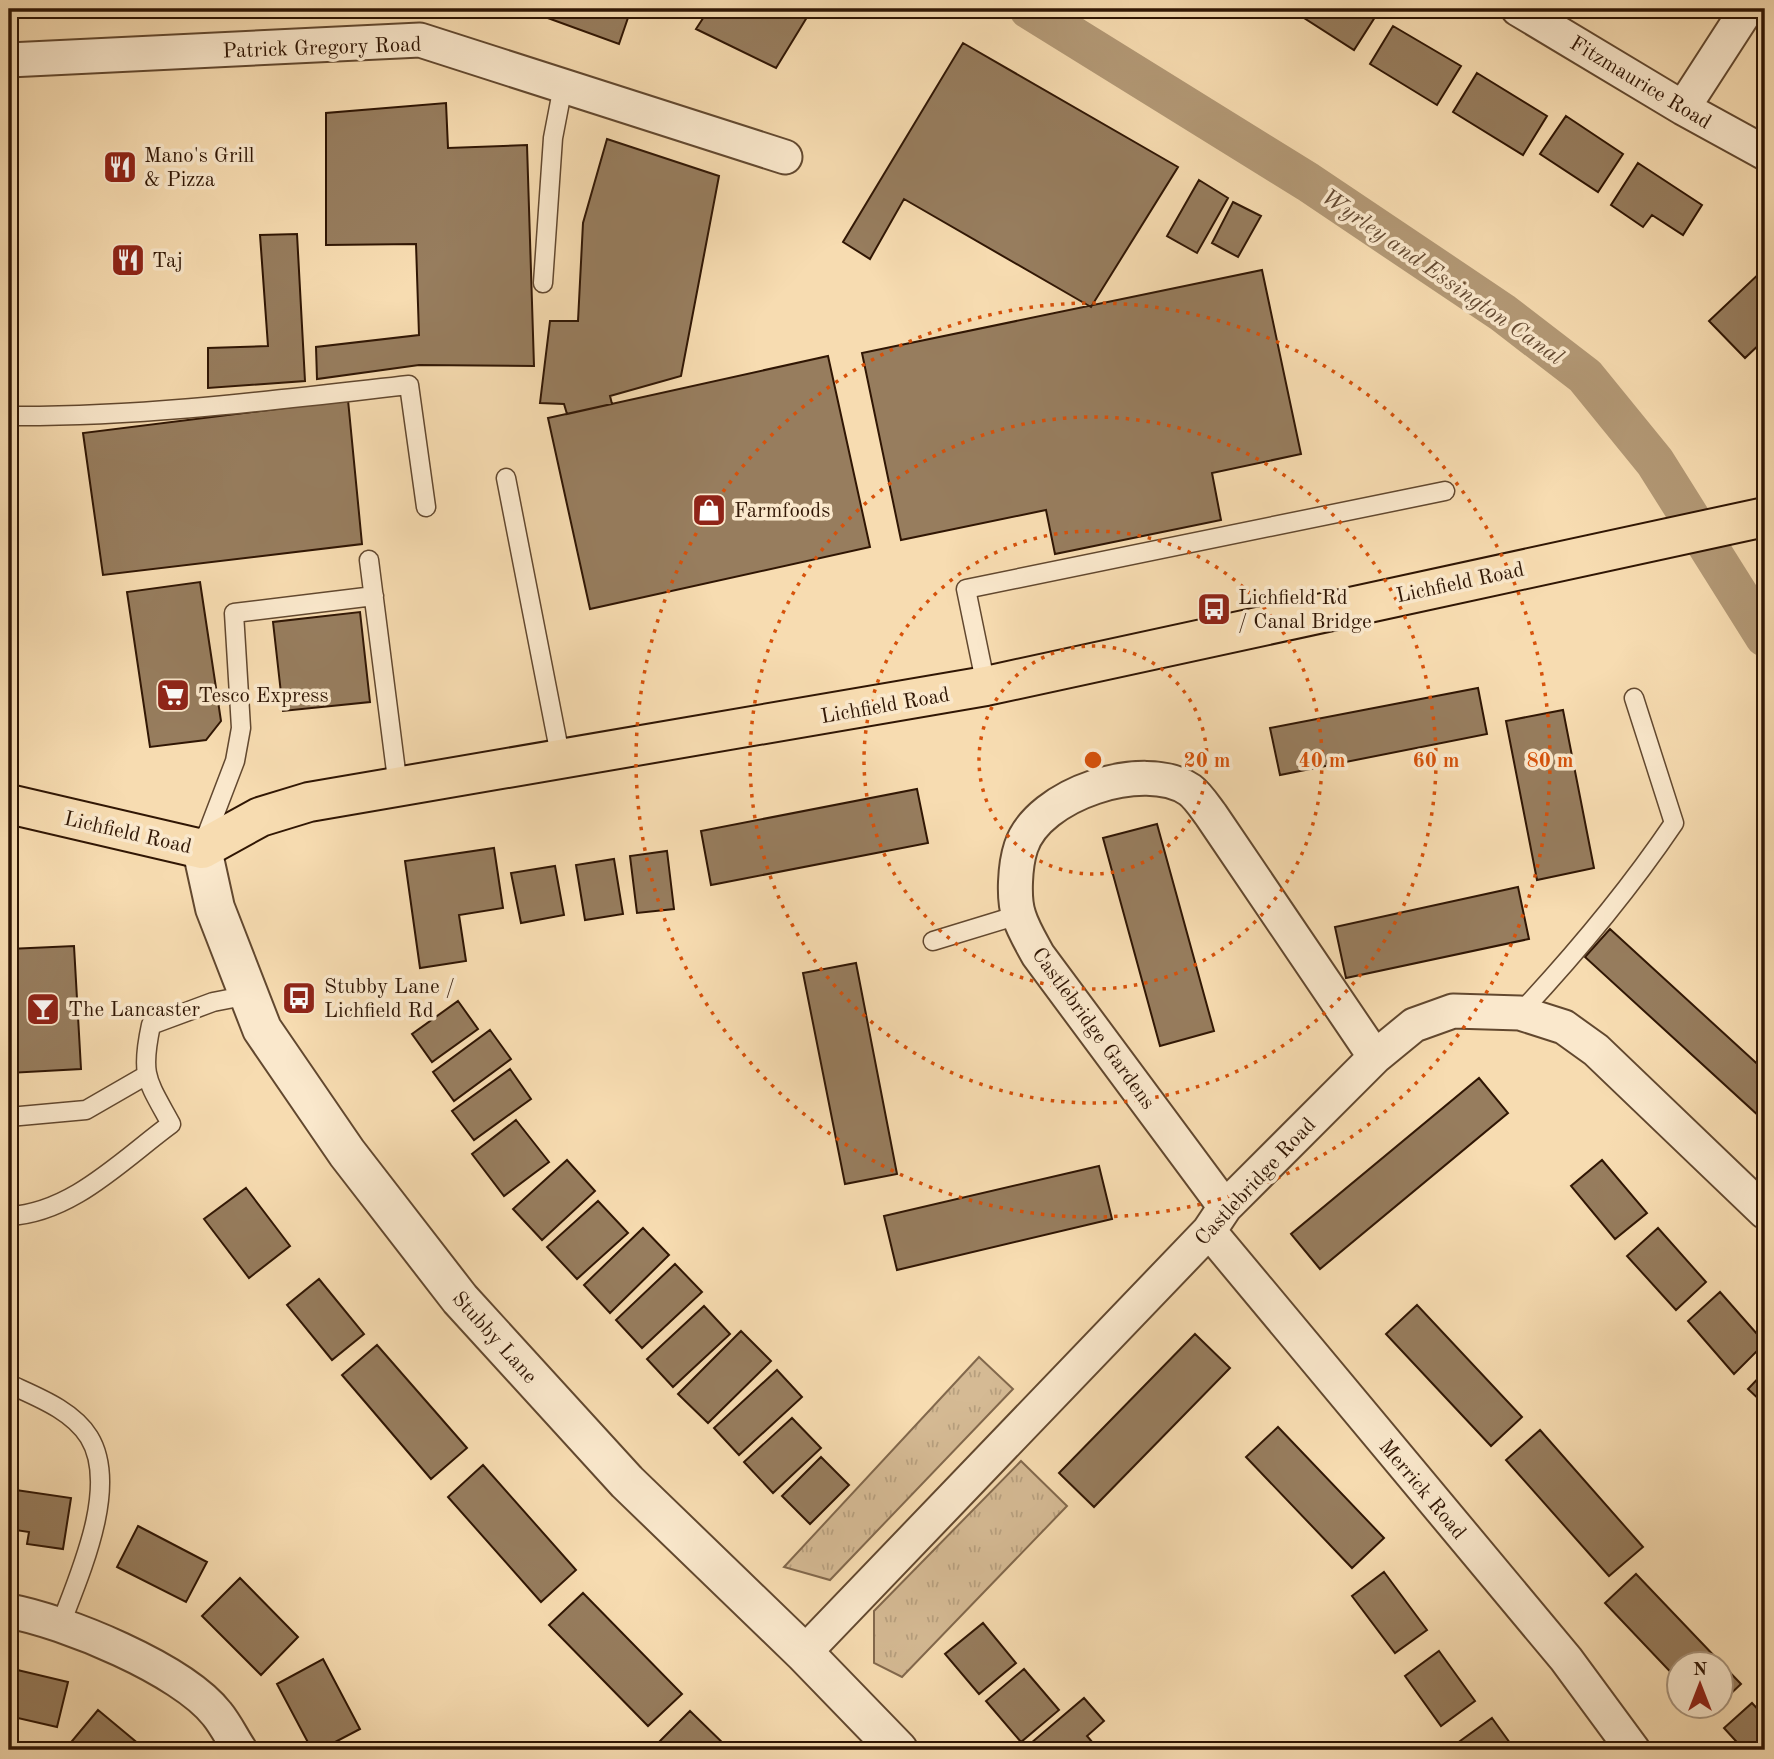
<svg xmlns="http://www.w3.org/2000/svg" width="1774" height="1759" viewBox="0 0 1774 1759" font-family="'Old Standard TT',serif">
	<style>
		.grass { fill: url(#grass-tufts); stroke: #82684c; stroke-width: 2 }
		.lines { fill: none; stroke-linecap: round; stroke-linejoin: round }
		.canal { stroke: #b39976; stroke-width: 40 }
		.building { fill: #977d5e; stroke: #301604; stroke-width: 2 }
		.service-casing { stroke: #62482f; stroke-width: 21 }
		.minor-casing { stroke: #62482f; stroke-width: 37 }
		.tertiary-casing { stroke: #62482f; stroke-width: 42 }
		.primary-casing { stroke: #301604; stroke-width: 42 }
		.service { stroke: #fae8cc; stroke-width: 18 }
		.minor { stroke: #fae8cc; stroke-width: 33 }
		.tertiary { stroke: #fae8cc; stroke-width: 38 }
		.primary { stroke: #f7dcb1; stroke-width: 38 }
		.ring { fill: none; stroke: #d6520b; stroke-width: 3.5; stroke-dasharray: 3.5 7 }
		.labels { text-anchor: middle; stroke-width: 7; stroke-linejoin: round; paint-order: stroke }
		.street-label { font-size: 21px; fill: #301604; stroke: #fae8cc }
		.poi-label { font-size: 21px; fill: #301604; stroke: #fae8cc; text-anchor: start }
		.water-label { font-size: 23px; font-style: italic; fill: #644a32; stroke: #fae8cc }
		.centre { fill: #d6520b; stroke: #fae8cc; stroke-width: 3.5 }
		.ring-label { font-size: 21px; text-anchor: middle; font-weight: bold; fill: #d6520b; stroke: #fae8cc; stroke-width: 7; stroke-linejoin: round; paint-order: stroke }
	</style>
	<defs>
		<pattern id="grass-tufts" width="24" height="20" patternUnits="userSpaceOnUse" patternTransform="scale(1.75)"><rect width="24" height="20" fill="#d5ba94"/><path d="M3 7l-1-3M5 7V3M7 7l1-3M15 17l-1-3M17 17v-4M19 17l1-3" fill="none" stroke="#b79f7e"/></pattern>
	</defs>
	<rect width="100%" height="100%" fill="#f7dcb1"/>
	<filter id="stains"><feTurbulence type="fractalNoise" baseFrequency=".00286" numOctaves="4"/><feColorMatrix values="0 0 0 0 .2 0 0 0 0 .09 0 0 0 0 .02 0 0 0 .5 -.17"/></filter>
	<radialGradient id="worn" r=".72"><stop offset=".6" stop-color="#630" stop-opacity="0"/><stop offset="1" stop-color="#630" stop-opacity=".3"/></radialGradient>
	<!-- grass -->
	<path class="grass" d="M 979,1357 L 1013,1389 L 830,1580 L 784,1567 Z
		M 1021,1461 L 1067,1506 L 902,1677 L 874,1663 L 874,1611 Z"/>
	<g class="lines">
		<!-- canal -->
		<path class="canal" d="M 1029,9 L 1308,182 L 1503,313 L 1585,376 L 1655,462 L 1765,637"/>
	</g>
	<!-- building -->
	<path class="building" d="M 523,9 L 631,9 L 619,44 Z
		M 681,9 L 701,9 L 695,17 Z
		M 709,9 L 812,9 L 776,68 L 696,29 Z
		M 1290,9 L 1370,9 L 1377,14 L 1354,50 Z
		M 1393,26 L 1461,66 L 1437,105 L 1370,64 Z
		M 963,43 L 1178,167 L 1091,307 L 904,199 L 870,259 L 843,242 Z
		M 1477,73 L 1547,116 L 1523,155 L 1453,112 Z
		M 446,103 L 448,148 L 527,145 L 534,366 L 419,365 L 317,379 L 316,347 L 419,335 L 416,244 L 326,245 L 326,113 Z
		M 1566,116 L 1623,154 L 1598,192 L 1540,154 Z
		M 607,139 L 719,176 L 681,376 L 610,396 L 612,404 L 567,414 L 564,404 L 540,403 L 550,321 L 578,321 L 583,223 Z
		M 1638,163 L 1702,205 L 1683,235 L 1652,215 L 1643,227 L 1611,205 Z
		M 1199,180 L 1228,198 L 1197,253 L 1167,236 Z
		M 1233,202 L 1261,216 L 1238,257 L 1212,243 Z
		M 297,234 L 305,381 L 208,388 L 208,348 L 268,346 L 260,235 Z
		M 1765,268 L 1765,339 L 1745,358 L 1709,321 Z
		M 1262,270 L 1301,454 L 1212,473 L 1221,520 L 1055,554 L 1046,510 L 901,540 L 862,353 Z
		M 828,356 L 870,547 L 590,609 L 548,418 Z
		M 348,400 L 362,544 L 103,575 L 83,433 Z
		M 200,582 L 221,721 L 206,740 L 150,747 L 127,592 Z
		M 360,612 L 370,702 L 283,711 L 273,622 Z
		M 1478,688 L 1487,734 L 1280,775 L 1270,728 Z
		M 1563,710 L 1594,868 L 1537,880 L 1506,721 Z
		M 917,789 L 928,843 L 711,885 L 701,831 Z
		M 1157,824 L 1214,1031 L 1160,1046 L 1103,838 Z
		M 494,848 L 503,908 L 459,915 L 466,961 L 420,968 L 405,861 Z
		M 667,851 L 674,909 L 637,913 L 630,856 Z
		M 614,859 L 623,914 L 585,920 L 576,865 Z
		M 555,866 L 564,915 L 521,923 L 511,873 Z
		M 1518,887 L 1529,939 L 1346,978 L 1335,927 Z
		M 1610,929 L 1765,1071 L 1765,1112 L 1760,1117 L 1585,957 Z
		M 74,946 L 81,1069 L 9,1073 L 9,949 Z
		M 856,963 L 897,1174 L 845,1184 L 803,973 Z
		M 458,1001 L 478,1029 L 432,1062 L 412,1034 Z
		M 490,1030 L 511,1059 L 454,1101 L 433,1072 Z
		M 510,1069 L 531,1099 L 474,1140 L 452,1111 Z
		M 1479,1078 L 1508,1113 L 1320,1269 L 1291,1234 Z
		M 516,1120 L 549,1162 L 504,1196 L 472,1154 Z
		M 567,1160 L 595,1191 L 542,1240 L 513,1209 Z
		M 1602,1160 L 1647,1213 L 1615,1239 L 1571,1186 Z
		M 1099,1166 L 1112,1219 L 897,1270 L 884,1216 Z
		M 246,1188 L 290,1246 L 249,1278 L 204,1219 Z
		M 598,1201 L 628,1233 L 577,1279 L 547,1247 Z
		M 643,1228 L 669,1255 L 610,1313 L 584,1285 Z
		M 1658,1228 L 1706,1282 L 1676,1310 L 1627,1256 Z
		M 675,1264 L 702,1292 L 642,1348 L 616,1320 Z
		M 319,1279 L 364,1334 L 332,1360 L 287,1305 Z
		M 1720,1292 L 1765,1343 L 1734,1374 L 1688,1321 Z
		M 1417,1305 L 1522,1417 L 1491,1446 L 1386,1334 Z
		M 704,1306 L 730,1334 L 673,1387 L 647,1359 Z
		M 741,1331 L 771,1361 L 708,1423 L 678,1394 Z
		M 1195,1334 L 1230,1368 L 1094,1507 L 1059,1473 Z
		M 377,1345 L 467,1448 L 431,1479 L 342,1375 Z
		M 777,1370 L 802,1397 L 739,1455 L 714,1428 Z
		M 1765,1371 L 1765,1405 L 1748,1389 Z
		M 792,1418 L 821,1448 L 773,1493 L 744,1462 Z
		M 1278,1427 L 1384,1538 L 1352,1568 L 1246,1457 Z
		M 1540,1430 L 1643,1547 L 1609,1576 L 1506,1460 Z
		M 821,1457 L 849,1485 L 810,1524 L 782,1496 Z
		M 483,1465 L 576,1570 L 541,1602 L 448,1497 Z
		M 9,1489 L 71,1498 L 63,1549 L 27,1544 L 29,1532 L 9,1529 Z
		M 138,1526 L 207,1562 L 186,1602 L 117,1567 Z
		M 1384,1572 L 1427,1630 L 1395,1653 L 1352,1596 Z
		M 1636,1574 L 1741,1684 L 1722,1702 L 1722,1664 L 1680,1664 L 1680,1682 L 1605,1603 Z
		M 240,1578 L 298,1637 L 261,1675 L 202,1616 Z
		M 583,1593 L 682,1694 L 648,1726 L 549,1625 Z
		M 983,1623 L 1016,1663 L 979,1694 L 945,1654 Z
		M 1439,1651 L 1475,1701 L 1441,1726 L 1405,1676 Z
		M 323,1659 L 360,1729 L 320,1750 L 312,1750 L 277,1684 Z
		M 9,1668 L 68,1682 L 57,1727 L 9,1716 Z
		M 1024,1669 L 1059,1710 L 1021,1742 L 986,1701 Z
		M 1084,1698 L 1104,1721 L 1087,1736 L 1099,1750 L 1037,1750 L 1031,1743 Z
		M 1752,1703 L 1765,1717 L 1765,1750 L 1744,1750 L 1724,1728 Z
		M 98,1710 L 146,1750 L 71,1750 L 67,1747 Z
		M 690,1711 L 730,1750 L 657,1750 L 654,1747 Z
		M 1492,1718 L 1515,1750 L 1460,1750 L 1456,1744 Z"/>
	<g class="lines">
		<!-- service casing -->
		<g class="service-casing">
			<path id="service" d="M 543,283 L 553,138 L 563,86
				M 9,416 C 143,417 276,400 409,385 L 426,507
				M 506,478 L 561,760
				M 369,560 L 398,787
				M 986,686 L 966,589 L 1445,491
				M 204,842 L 235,761 L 241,728 L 234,613 L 374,596
				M 933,941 L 1018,915
				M 1520,1013 C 1576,953 1628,891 1674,823 L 1634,698
				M 9,1117 L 86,1110 L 145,1076
				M 9,1216 C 72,1213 122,1160 171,1124 C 147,1080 140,1076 151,1025 L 213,1002 L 249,995
				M 9,1384 C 37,1397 72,1410 89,1437 C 120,1487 78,1578 60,1626"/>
		</g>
		<!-- minor casing -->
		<g class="minor-casing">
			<path id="minor" d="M 1518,9 L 1683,108 L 1765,153
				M 9,60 L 420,40 L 785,157
				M 1683,108 L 1747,9
				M 1225,1207 L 1038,955 C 1031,942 1023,929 1019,916 C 1013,899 1015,865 1021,847 C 1038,794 1144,759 1190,790 C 1198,796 1205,807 1211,815 L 1375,1057
				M 1209,1231 L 1566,1659 L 1633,1750
				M 9,1611 C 64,1621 182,1669 217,1714 C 226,1725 232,1738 240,1750
				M 804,1653 L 1209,1231 L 1225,1207 L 1375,1057 L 1414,1025 L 1453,1011 L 1520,1013 L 1564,1027 L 1596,1050 L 1765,1212"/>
		</g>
		<!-- tertiary casing -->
		<g class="tertiary-casing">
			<path id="tertiary" d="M 202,849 L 215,908 L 262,1029 L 347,1153 L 460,1299 L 627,1482 L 804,1653 L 898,1750"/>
		</g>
		<!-- primary casing -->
		<g class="primary-casing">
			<path id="primary" d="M 9,804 L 202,849 L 260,817 L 309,802 L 986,686 L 1765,517"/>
		</g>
		<!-- service -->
		<use href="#service" class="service"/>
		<!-- minor -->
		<use href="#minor" class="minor"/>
		<!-- tertiary -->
		<use href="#tertiary" class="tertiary"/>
		<!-- primary -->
		<use href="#primary" class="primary"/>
	</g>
	<!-- distance rings -->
	<g class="ring">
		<circle cx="1093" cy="760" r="114"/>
		<circle cx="1093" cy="760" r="229"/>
		<circle cx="1093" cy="760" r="343"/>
		<circle cx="1093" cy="760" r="457"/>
	</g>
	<!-- icons -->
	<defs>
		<g id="restaurant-square" transform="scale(1.75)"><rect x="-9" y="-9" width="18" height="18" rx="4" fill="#8f2418" stroke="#fae8cc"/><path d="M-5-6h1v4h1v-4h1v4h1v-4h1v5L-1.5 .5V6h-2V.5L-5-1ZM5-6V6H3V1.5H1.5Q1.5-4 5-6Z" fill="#fff"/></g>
		<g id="shop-square" transform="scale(1.75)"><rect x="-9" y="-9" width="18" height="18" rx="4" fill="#8f2418" stroke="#fae8cc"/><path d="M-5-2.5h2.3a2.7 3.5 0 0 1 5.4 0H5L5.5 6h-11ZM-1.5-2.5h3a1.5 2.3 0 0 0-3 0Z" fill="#fff"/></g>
		<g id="bus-square" transform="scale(1.75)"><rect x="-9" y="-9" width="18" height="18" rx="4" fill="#8f2418" stroke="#fae8cc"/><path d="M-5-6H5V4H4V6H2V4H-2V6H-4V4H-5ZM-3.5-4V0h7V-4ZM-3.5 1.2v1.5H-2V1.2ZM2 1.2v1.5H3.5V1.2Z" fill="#fff"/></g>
		<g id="supermarket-square" transform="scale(1.75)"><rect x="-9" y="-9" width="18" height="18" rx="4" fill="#8f2418" stroke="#fae8cc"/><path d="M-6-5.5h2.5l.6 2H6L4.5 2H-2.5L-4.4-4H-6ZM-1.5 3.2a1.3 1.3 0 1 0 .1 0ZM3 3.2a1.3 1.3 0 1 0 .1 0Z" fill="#fff"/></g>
		<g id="bar-square" transform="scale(1.75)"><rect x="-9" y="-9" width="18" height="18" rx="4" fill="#8f2418" stroke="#fae8cc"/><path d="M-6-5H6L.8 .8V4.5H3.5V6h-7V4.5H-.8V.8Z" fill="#fff"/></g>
	</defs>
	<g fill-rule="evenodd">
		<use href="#restaurant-square" x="120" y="167"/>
		<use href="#restaurant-square" x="128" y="260"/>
		<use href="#shop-square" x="709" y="510"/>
		<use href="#bus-square" x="1214" y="609"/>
		<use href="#supermarket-square" x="173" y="695"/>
		<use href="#bus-square" x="299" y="998"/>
		<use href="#bar-square" x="43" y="1009"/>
	</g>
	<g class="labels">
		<!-- street labels -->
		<g class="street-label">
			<text transform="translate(322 47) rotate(-2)" y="7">Patrick Gregory Road</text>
			<text transform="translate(1641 82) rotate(31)" y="7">Fitzmaurice Road</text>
			<text transform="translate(1460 582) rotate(-12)" y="7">Lichfield Road</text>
			<text transform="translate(885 705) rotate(-10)" y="7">Lichfield Road</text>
			<text transform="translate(128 832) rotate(13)" y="7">Lichfield Road</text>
			<text transform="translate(1094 1028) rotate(54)" y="7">Castlebridge Gardens</text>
			<text transform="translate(1255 1181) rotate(-47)" y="7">Castlebridge Road</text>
			<text transform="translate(495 1337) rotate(48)" y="7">Stubby Lane</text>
			<text transform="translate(1423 1489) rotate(50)" y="7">Merrick Road</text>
		</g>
		<!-- poi labels -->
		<g class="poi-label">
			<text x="144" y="162">Mano's Grill<tspan x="144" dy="24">&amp; Pizza</tspan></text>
			<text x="152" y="267">Taj</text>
			<text x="734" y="517">Farmfoods</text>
			<text x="1238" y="604">Lichfield Rd<tspan x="1238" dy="24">/ Canal Bridge</tspan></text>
			<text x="198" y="702">Tesco Express</text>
			<text x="324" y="993">Stubby Lane /<tspan x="324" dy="24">Lichfield Rd</tspan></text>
			<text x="68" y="1016">The Lancaster</text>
		</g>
		<!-- water labels -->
		<g class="water-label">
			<text transform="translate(1443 276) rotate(35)" y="8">Wyrley and Essington Canal</text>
		</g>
	</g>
	<circle cx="1093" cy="760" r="10" class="centre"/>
	<g class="ring-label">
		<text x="1207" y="767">20 m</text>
		<text x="1322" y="767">40 m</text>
		<text x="1436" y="767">60 m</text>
		<text x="1550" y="767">80 m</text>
	</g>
	<!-- margin -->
	<rect width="1774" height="1759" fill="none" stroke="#f7dcb1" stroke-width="35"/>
	<rect x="10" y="10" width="1753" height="1738" fill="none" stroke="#301604" stroke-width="3.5"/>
	<rect x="18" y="18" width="1739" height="1724" fill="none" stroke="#301604" stroke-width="2"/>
	<!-- north arrow -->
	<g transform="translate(1700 1685)"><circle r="33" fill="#fae8cc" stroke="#a9947c" stroke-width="2"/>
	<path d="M0-5L12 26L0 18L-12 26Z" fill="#8f2418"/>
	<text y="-10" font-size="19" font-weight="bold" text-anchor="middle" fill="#301604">N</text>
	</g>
	<rect width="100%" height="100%" filter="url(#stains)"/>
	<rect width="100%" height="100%" fill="url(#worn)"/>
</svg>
